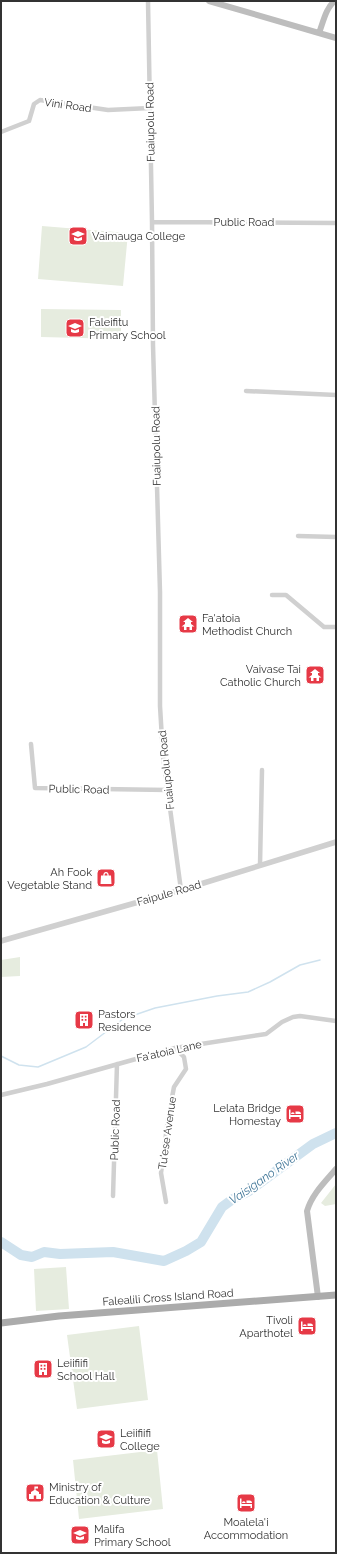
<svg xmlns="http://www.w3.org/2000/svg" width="337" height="1554" viewBox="0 0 337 1554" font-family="Raleway,sans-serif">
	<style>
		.green { fill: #e6ecdf }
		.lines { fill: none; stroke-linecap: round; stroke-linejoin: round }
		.stream { stroke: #cfe2ee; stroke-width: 1.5 }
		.river { stroke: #cfe2ee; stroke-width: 10 }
		.minor { stroke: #d0d0d0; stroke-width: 4.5 }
		.tertiary { stroke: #d0d0d0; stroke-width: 5.5 }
		.secondary { stroke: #bdbdbd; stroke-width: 6 }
		.primary { stroke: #ababab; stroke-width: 7 }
		.labels { text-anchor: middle; stroke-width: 4; stroke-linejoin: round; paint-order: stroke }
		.street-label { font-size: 11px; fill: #333; stroke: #fff }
		.poi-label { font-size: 11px; fill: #333; stroke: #fff; text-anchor: start }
		.water-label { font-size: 12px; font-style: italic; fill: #3f7597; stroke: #fff }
	</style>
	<rect width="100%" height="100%" fill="#fff"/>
	<!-- green -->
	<path class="green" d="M 42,226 L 128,233 L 123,286 L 38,279 Z
		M 41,309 L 121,310 L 121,339 L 41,337 Z
		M 20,957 L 20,976 L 1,977 L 1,960 Z
		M 336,1184 L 336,1204 L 325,1206 L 321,1203 Z
		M 66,1267 L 69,1309 L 36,1311 L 34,1269 Z
		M 139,1326 L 148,1400 L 77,1409 L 67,1335 Z
		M 157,1450 L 163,1509 L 79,1519 L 73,1460 Z"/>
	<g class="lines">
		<!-- stream -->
		<path class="stream" d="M 1,1056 L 19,1065 L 38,1067 L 86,1047 L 123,1019 L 155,1008 L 217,996 L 248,992 L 270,982 L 300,965 L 320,960"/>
		<!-- river -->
		<path class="river" d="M 1,1242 L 21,1255 L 32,1257 L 44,1252 L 60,1254 L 113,1252 L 164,1261 L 186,1251 L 201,1242 L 222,1207 L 233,1199 L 249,1191 L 313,1144 L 336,1133"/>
		<!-- minor -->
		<path class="minor" d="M 148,1 L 152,222 L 153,345 L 160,592 L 160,706 L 163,756 L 181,890
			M 1,132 L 29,121 L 34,104 L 40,100 L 108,110 L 150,108
			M 152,222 L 336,223
			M 246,391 L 336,395
			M 298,536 L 336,537
			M 272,595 L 286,595 L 324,627 L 336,627
			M 31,744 L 35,788 L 168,790
			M 260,865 L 262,770
			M 1,1095 L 47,1084 L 175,1048 L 266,1034 L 282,1022 L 293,1017 L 300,1016 L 336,1021
			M 113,1196 L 117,1064
			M 166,1202 L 161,1173 L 168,1119 L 174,1087 L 186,1069 L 184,1057 L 175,1048"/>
		<!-- tertiary -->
		<path class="tertiary" d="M 1,941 L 181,890 L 336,842"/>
		<!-- secondary -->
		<path class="secondary" d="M 209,1 L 336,38
			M 319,33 C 323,23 326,7 335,1
			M 318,1297 L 307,1211 C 312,1194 325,1182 336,1169"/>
		<!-- primary -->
		<path class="primary" d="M 1,1323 L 59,1316 L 336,1295"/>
	</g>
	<!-- icons -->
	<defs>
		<g id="school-square" transform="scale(1)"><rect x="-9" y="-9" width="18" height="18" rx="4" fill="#e63946" stroke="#fff"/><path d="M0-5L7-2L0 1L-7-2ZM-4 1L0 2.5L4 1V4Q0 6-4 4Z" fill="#fff"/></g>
		<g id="temple-square" transform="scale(1)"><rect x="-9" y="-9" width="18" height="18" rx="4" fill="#e63946" stroke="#fff"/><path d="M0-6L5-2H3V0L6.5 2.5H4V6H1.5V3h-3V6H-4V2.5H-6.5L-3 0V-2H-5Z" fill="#fff"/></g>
		<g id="shop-square" transform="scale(1)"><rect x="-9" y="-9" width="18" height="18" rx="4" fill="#e63946" stroke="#fff"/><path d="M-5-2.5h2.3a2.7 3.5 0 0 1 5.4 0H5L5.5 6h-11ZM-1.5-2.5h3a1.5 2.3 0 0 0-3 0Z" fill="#fff"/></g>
		<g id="building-square" transform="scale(1)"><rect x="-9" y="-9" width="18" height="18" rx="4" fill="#e63946" stroke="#fff"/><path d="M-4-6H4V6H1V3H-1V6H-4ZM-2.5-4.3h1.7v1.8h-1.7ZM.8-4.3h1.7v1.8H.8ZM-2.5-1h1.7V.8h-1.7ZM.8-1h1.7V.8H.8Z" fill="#fff"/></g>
		<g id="hotel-square" transform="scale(1)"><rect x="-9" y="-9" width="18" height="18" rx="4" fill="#e63946" stroke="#fff"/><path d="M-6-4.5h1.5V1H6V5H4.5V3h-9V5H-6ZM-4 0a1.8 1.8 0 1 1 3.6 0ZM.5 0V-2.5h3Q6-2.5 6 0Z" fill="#fff"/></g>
		<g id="university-square" transform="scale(1)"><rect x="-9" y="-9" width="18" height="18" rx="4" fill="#e63946" stroke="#fff"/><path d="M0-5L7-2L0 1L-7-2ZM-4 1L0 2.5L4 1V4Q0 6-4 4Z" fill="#fff"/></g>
		<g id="civic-square" transform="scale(1)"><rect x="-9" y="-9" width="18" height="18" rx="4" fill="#e63946" stroke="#fff"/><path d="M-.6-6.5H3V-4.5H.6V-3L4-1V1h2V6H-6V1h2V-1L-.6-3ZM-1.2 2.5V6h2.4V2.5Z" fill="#fff"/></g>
	</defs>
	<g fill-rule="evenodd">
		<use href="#school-square" x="78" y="236"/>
		<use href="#school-square" x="75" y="328"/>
		<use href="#temple-square" x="188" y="624"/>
		<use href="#temple-square" x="315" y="675"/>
		<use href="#shop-square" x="106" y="878"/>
		<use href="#building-square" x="84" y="1020"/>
		<use href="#hotel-square" x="295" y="1114"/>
		<use href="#hotel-square" x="307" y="1326"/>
		<use href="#building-square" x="43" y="1369"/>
		<use href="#university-square" x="106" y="1439"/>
		<use href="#civic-square" x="35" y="1493"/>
		<use href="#hotel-square" x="246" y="1503"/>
		<use href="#school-square" x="80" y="1535"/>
	</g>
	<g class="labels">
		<!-- street labels -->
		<g class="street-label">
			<text transform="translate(68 105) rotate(8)" y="4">Vini Road</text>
			<text transform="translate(150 122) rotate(-91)" y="4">Fuaiupolu Road</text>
			<text x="244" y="226">Public Road</text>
			<text transform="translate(156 446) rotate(-91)" y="4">Fuaiupolu Road</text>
			<text transform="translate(166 770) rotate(-96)" y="4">Fuaiupolu Road</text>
			<text transform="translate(79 789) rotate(1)" y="4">Public Road</text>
			<text transform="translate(169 893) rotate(-16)" y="4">Faipule Road</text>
			<text transform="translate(169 1051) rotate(-13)" y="4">Fa'atoia Lane</text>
			<text transform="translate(115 1130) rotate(-88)" y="4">Public Road</text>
			<text transform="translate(167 1133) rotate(-82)" y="4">Tu'ese Avenue</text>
			<text transform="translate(168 1297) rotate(-4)" y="4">Falealili Cross Island Road</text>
		</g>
		<!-- poi labels -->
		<g class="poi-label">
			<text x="92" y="240">Vaimauga College</text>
			<text x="89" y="326">Faleifitu<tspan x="89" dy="13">Primary School</tspan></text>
			<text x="202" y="622">Fa'atoia<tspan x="202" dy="13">Methodist Church</tspan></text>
			<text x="301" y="673" text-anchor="end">Vaivase Tai<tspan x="301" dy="13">Catholic Church</tspan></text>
			<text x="92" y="876" text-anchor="end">Ah Fook<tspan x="92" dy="13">Vegetable Stand</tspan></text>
			<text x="98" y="1018">Pastors<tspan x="98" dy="13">Residence</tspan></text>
			<text x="281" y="1112" text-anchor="end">Lelata Bridge<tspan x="281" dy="13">Homestay</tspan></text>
			<text x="293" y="1324" text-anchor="end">Tivoli<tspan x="293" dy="13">Aparthotel</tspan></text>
			<text x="57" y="1367">Leiifiifi<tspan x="57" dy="13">School Hall</tspan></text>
			<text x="120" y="1437">Leiifiifi<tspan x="120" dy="13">College</tspan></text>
			<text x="49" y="1491">Ministry of<tspan x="49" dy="13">Education &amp; Culture</tspan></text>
			<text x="246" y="1526" text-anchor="middle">Moalela'i<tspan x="246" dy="13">Accommodation</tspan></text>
			<text x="94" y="1533">Malifa<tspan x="94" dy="13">Primary School</tspan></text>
		</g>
		<!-- water labels -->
		<g class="water-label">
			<text transform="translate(264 1178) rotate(-35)" y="4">Vaisigano River</text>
		</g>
	</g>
	<!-- border -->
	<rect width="337" height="1554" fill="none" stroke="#333333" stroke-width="4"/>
</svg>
